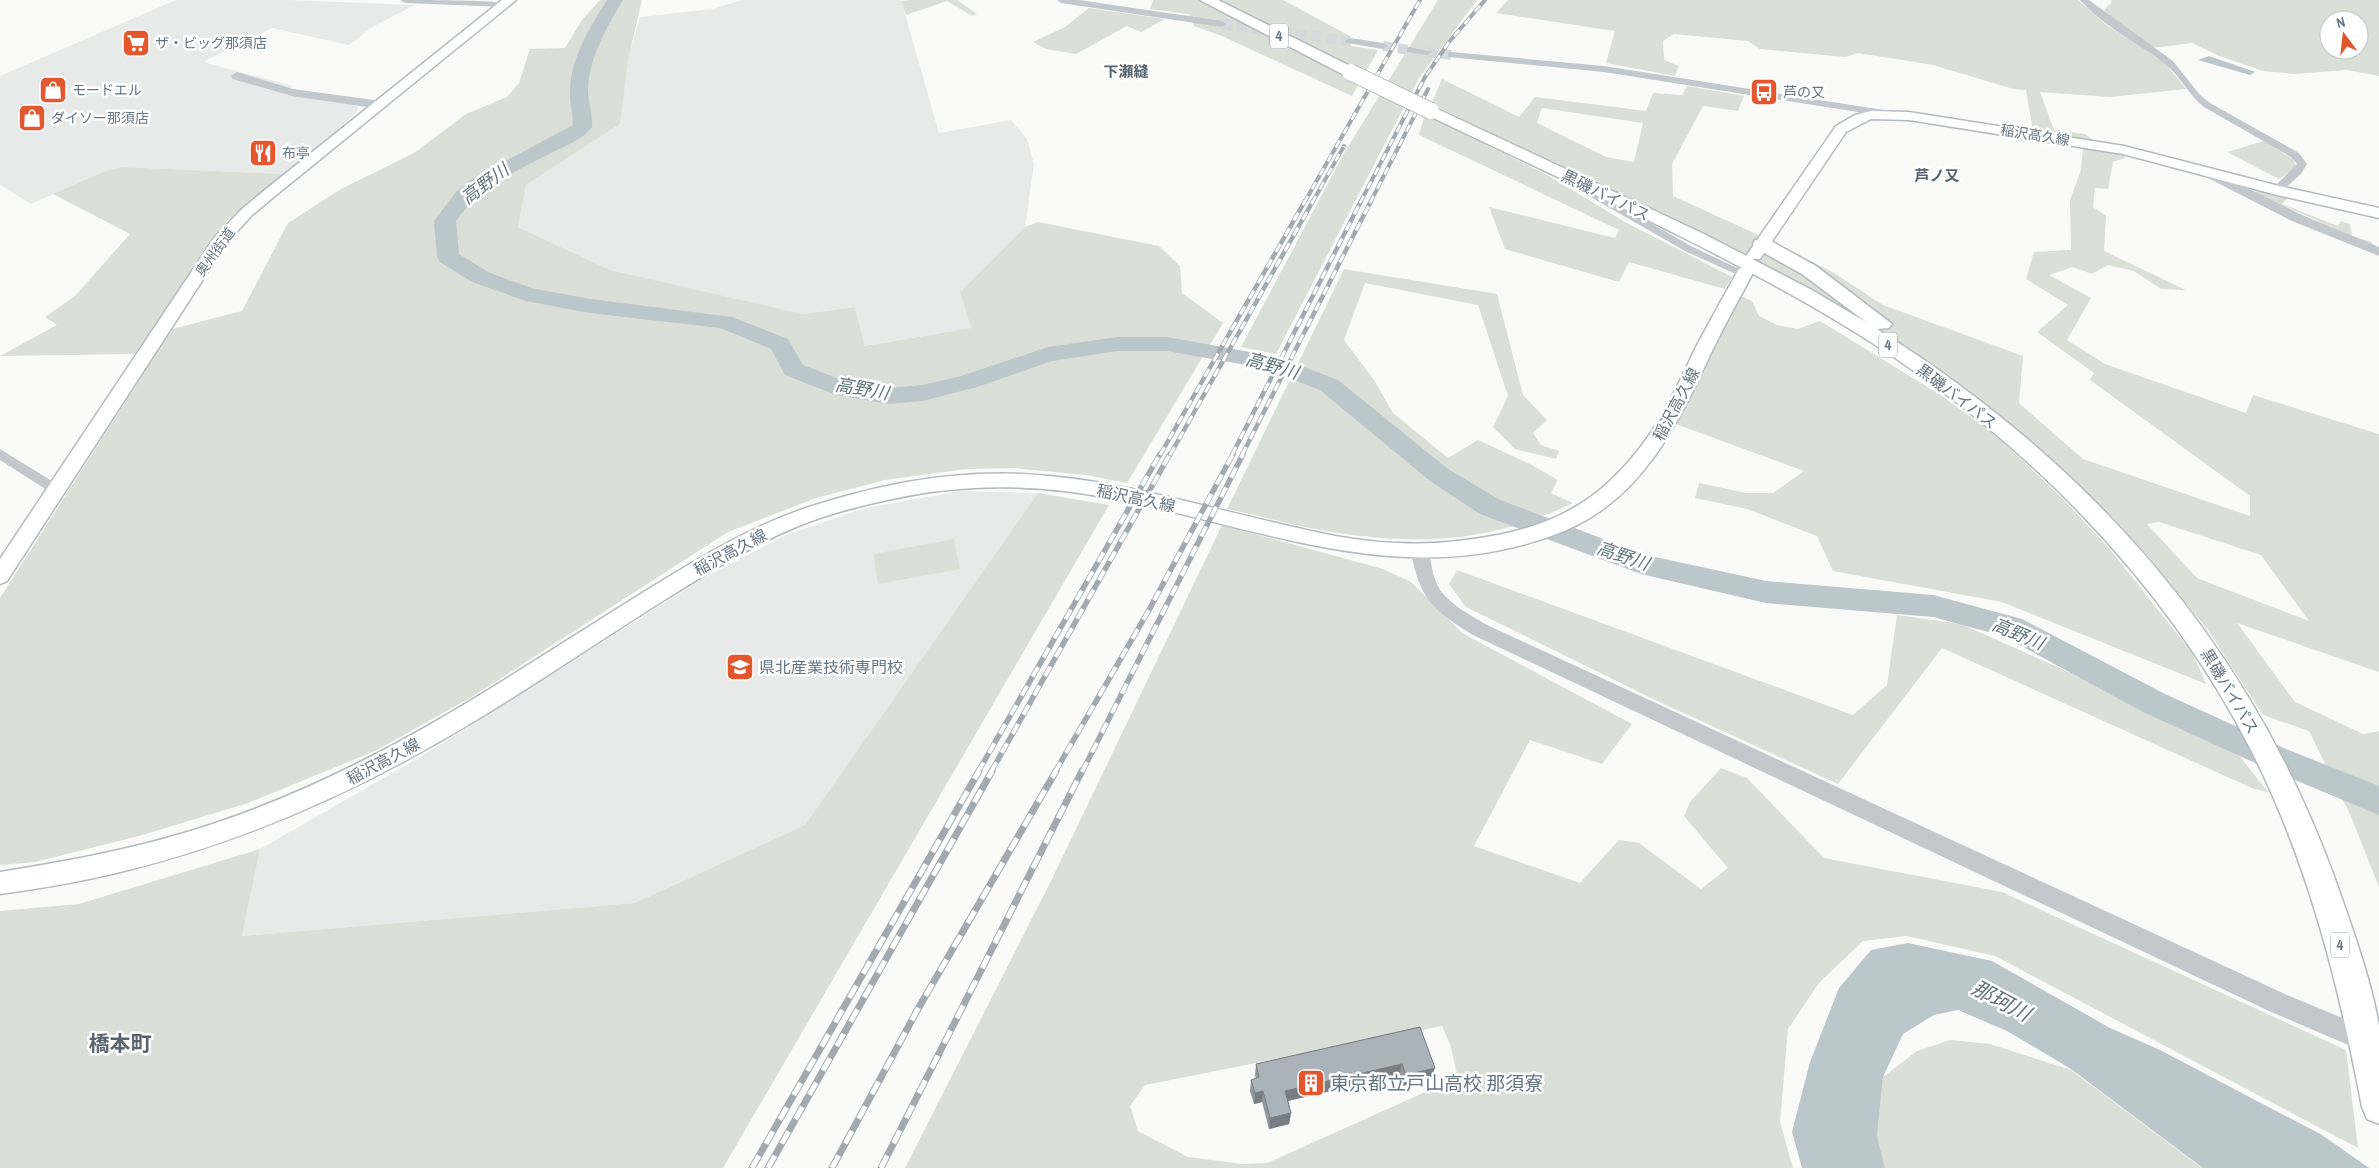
<svg xmlns="http://www.w3.org/2000/svg" width="2379" height="1168" viewBox="0 0 2379 1168" font-family="'Archivo Narrow','Noto Sans JP',sans-serif">
	<style>
		.built { fill: #e8e9e9 }
		.green { fill: #dadfd7; fill-rule: evenodd }
		.water { fill: #bbc7cb }
		.lines { fill: none; stroke-linecap: round; stroke-linejoin: round }
		.river { fill: #bbc7cb; fill-rule: evenodd }
		.minor-tunnel { stroke: #d5d9db; stroke-width: 10; stroke-dasharray: 10 5; stroke-linecap: butt }
		.secondary-casing { stroke: #b3babf; stroke-width: 3 }
		.trunk-casing { stroke: #b4b9bd; stroke-width: 3 }
		.minor { fill: #c3c8cc; fill-rule: evenodd }
		.tertiary { fill: #c3c8cc; fill-rule: evenodd }
		.secondary { fill: #fff; fill-rule: evenodd }
		.trunk { fill: #fff; fill-rule: evenodd }
		.rail-far3-casing { stroke: #a2aab0; stroke-width: 4 }
		.rail-far2-casing { stroke: #a2aab0; stroke-width: 4.5 }
		.rail-far1-casing { stroke: #a2aab0; stroke-width: 5.5 }
		.rail-casing { stroke: #a2aab0; stroke-width: 7 }
		.rail-far3 { stroke: #fff; stroke-width: 2.5; stroke-dasharray: 8; stroke-linecap: butt }
		.rail-far2 { stroke: #fff; stroke-width: 3; stroke-dasharray: 9; stroke-linecap: butt }
		.rail-far1 { stroke: #fff; stroke-width: 4; stroke-dasharray: 11; stroke-linecap: butt }
		.rail { stroke: #fff; stroke-width: 5; stroke-dasharray: 14; stroke-linecap: butt }
		.trunk-bridge-casing { stroke: #b4b9bd; stroke-width: 18; stroke-linecap: butt }
		.trunk-bridge { stroke: #fff; stroke-width: 16 }
		.wall { fill: #929a9f }
		.shaded-wall { fill: #777d82 }
		.building { fill: #aab3b9; stroke: #777d82 }
		.labels { text-anchor: middle; stroke-width: 5; stroke-linejoin: round; paint-order: stroke }
		.far-poi-label { font-size: 14px; fill: #657683; stroke: #fff; text-anchor: start }
		.far-street-label { font-size: 14px; fill: #657683; stroke: #fff }
		.shield { fill: #fff; stroke: #939fa8; stroke-width: 1 }
		.shield-label { font-size: 15px; font-weight: bold; fill: #657683 }
		.far-neighbourhood-label { font-size: 15px; font-weight: bold; fill: #57646e; stroke: #fff }
		.street-label { font-size: 16px; fill: #657683; stroke: #fff }
		.poi-label { font-size: 16px; fill: #657683; stroke: #fff; text-anchor: start }
		.water-label { font-size: 18px; font-style: italic; fill: #60757c; stroke: #fff }
		.near-poi-label { font-size: 19px; fill: #657683; stroke: #fff; text-anchor: start }
		.near-water-label { font-size: 21px; font-style: italic; fill: #60757c; stroke: #fff }
		.near-neighbourhood-label { font-size: 21px; font-weight: bold; fill: #57646e; stroke: #fff }
	</style>
	<rect width="100%" height="100%" fill="#fafaf8"/>
	<!-- built -->
	<path class="built" d="M 176,0 L 285,0 L 415,5 L 374,26 L 349,45 L 272,28 L 203,62 L 293,86 L 285,94 L 355,105 L 358,107 L 357,112 L 320,146 L 283,174 L 122,167 L 103,172 L 31,204 L 0,185 L 0,76 Z
		M 742,0 L 901,0 L 939,133 L 1011,120 L 1027,139 L 1034,164 L 1025,227 L 960,292 L 971,328 L 863,346 L 855,307 L 803,314 L 610,270 L 518,227 L 526,185 L 620,124 L 629,56 L 640,17 L 712,9 Z
		M 959,491 L 1038,493 L 805,825 L 635,903 L 242,936 L 260,849 L 424,755 L 704,578 L 784,536 L 862,509 Z"/>
	<!-- green -->
	<path class="green" d="M 600,0 L 642,0 L 629,56 L 620,124 L 526,185 L 518,227 L 610,270 L 803,314 L 855,307 L 864,346 L 971,328 L 960,292 L 1025,227 L 1038,222 L 1159,246 L 1180,266 L 1182,293 L 1223,323 L 1127,483 L 1085,475 L 1014,468 L 966,469 L 885,480 L 816,498 L 728,532 L 470,698 L 375,751 L 248,803 L 139,836 L 35,862 L 0,865 L 0,598 L 172,329 L 242,311 L 288,223 L 341,189 L 414,153 L 466,114 L 507,97 L 519,83 L 530,49 L 565,48 L 582,20 Z
		M 910,0 L 957,0 L 977,14 L 972,16 L 947,1 L 906,15 L 901,1 Z
		M 1153,0 L 1283,0 L 1348,35 L 1351,46 L 1378,50 L 1352,96 L 1224,37 L 1194,26 L 1189,14 L 1150,9 Z
		M 1438,0 L 1477,0 L 1419,78 L 1276,354 L 1241,347 L 1343,155 Z
		M 1508,0 L 2078,0 L 2105,24 L 2166,64 L 2186,89 L 2110,97 L 2040,92 L 2054,130 L 2085,134 L 2106,150 L 2123,154 L 2125,158 L 2113,162 L 2108,189 L 2095,188 L 2093,207 L 2106,216 L 2104,251 L 2186,290 L 2161,289 L 2134,271 L 2108,265 L 2092,274 L 2073,267 L 2049,275 L 2091,298 L 2067,340 L 2105,364 L 2246,413 L 2253,395 L 2379,434 L 2379,672 L 2237,623 L 2295,702 L 2363,734 L 2379,731 L 2379,887 L 2350,814 L 2309,731 L 2263,715 L 2210,633 L 2148,557 L 2091,497 L 2042,453 L 1958,385 L 1602,187 L 1431,104 L 1442,79 L 1519,117 L 1535,97 L 1646,111 L 1653,93 L 1682,95 L 1687,86 L 1744,96 L 1738,111 L 1703,106 L 1672,164 L 1673,196 L 1776,243 L 1834,273 L 1883,305 L 2023,356 L 2019,403 L 2083,459 L 2250,516 L 2250,496 L 2090,380 L 2094,373 L 2037,332 L 2068,305 L 2026,279 L 2034,252 L 2071,250 L 2070,200 L 2081,170 L 2083,148 L 2033,131 L 2026,90 L 2013,89 L 1933,65 L 1858,53 L 1846,57 L 1760,49 L 1748,41 L 1674,34 L 1663,41 L 1664,60 L 1679,66 L 1675,76 L 1606,63 L 1615,31 L 1496,13 ZM 1542,108 L 1643,123 L 1634,162 L 1606,157 L 1537,123 ZM 2159,522 L 2261,555 L 2309,621 L 2197,578 L 2147,524 Z
		M 2111,0 L 2379,0 L 2379,76 L 2347,70 L 2295,74 L 2263,71 L 2219,56 L 2192,43 L 2152,48 L 2119,25 L 2104,10 L 2112,2 ZM 2329,20 L 2359,20 L 2359,50 L 2329,50 Z
		M 1089,8 L 1165,19 L 1141,32 L 1127,26 L 1076,54 L 1046,49 L 1033,42 L 1065,27 Z
		M 1425,114 L 1549,176 L 1625,222 L 1732,277 L 1725,289 L 1629,262 L 1619,282 L 1505,249 L 1489,207 L 1615,238 L 1619,230 L 1419,135 Z
		M 2264,141 L 2293,159 L 2296,167 L 2279,179 L 2227,152 Z
		M 122,167 L 283,174 L 227,221 L 135,354 L 0,356 L 57,325 L 45,317 L 75,296 L 130,234 L 53,194 L 103,172 Z
		M 2261,189 L 2289,196 L 2282,204 L 2338,226 L 2341,221 L 2350,224 L 2352,236 L 2372,242 L 2371,245 L 2256,193 Z
		M 1344,269 L 1497,294 L 1523,395 L 1547,420 L 1533,433 L 1541,445 L 1559,451 L 1556,459 L 1515,449 L 1493,427 L 1508,396 L 1478,305 L 1365,283 L 1344,340 L 1374,380 L 1393,413 L 1448,458 L 1478,440 L 1530,464 L 1558,480 L 1551,493 L 1573,503 C 1493,541 1425,546 1339,533 C 1301,528 1264,516 1227,509 Z
		M 1739,295 L 1752,301 L 1759,316 L 1777,325 L 1798,329 L 1820,321 L 1939,394 L 1995,434 L 2062,498 L 2108,547 L 2193,654 L 2206,684 L 2002,602 L 1833,571 L 1817,536 L 1747,509 L 1695,498 L 1699,483 L 1746,493 L 1773,493 L 1804,471 L 1676,424 L 1697,377 Z
		M 1038,493 L 1109,505 L 723,1168 L 0,1168 L 0,911 L 79,904 L 260,849 L 242,936 L 635,903 L 805,825 Z
		M 1222,525 L 1383,569 L 1411,582 L 1462,633 L 1632,724 L 1602,764 L 1530,740 L 1474,846 L 1580,883 L 1619,840 L 1639,843 L 1701,889 L 1728,868 L 1684,816 L 1690,802 L 1721,768 L 1747,778 L 1824,858 L 2002,892 L 2346,1050 L 2358,1148 L 1995,956 L 1907,936 L 1863,941 L 1819,983 L 1788,1029 L 1780,1122 L 1793,1168 L 905,1168 L 1050,883 ZM 1442,1026 L 1450,1044 L 1459,1082 L 1432,1089 L 1267,1163 L 1242,1164 L 1188,1157 L 1138,1131 L 1130,1106 L 1145,1085 Z
		M 954,539 L 960,569 L 878,584 L 874,554 Z
		M 1457,570 L 1853,715 L 1887,685 L 1897,615 L 1961,624 L 2230,744 L 2268,792 L 2254,789 L 1942,648 L 1838,784 L 1653,699 L 1466,607 L 1449,584 Z
		M 1950,1040 L 1990,1044 L 2071,1070 L 2202,1168 L 1885,1168 L 1877,1136 L 1883,1077 L 1917,1051 Z"/>
	<!-- water -->
	<path class="water" d="M 2209,56 L 2255,72 L 2250,75 L 2198,60 Z
		M 1908,943 L 1992,961 L 2110,1028 L 2160,1050 L 2322,1135 L 2369,1168 L 2203,1168 L 2071,1069 L 2007,1031 L 1958,1010 L 1934,1015 L 1903,1034 L 1883,1077 L 1877,1136 L 1885,1168 L 1802,1168 L 1792,1132 L 1810,1062 L 1839,988 L 1871,950 Z"/>
	<g class="lines">
		<!-- river -->
		<path class="river" d="M 607,0 L 623,0 C 607,27 589,57 588,89 C 588,102 593,114 592,127 C 584,139 565,146 553,152 C 516,171 480,186 456,221 L 459,254 L 488,272 L 531,288 L 590,299 L 732,317 L 788,339 L 803,365 L 849,383 L 889,388 L 923,385 L 961,376 L 1048,347 L 1117,337 L 1167,337 L 1277,357 L 1338,380 L 1448,469 L 1500,500 L 1646,555 L 1766,581 L 1933,595 L 2022,619 L 2165,694 L 2286,749 L 2379,786 L 2379,815 L 2264,767 L 2143,712 L 2003,636 L 1933,617 L 1766,603 L 1641,574 L 1480,514 L 1430,481 L 1320,390 L 1263,368 L 1167,351 L 1117,351 L 1052,361 L 977,387 L 923,401 L 889,404 L 836,395 L 785,375 L 771,349 L 720,328 L 590,313 L 526,301 L 472,282 L 440,262 L 437,257 L 434,221 L 456,192 L 472,179 L 573,125 C 573,113 569,101 570,90 C 571,57 590,27 607,0 Z"/>
		<!-- minor-tunnel -->
		<path class="minor-tunnel" d="M 1222,24 L 1350,41
			M 1383,46 L 1410,50
			M 1427,52 L 1451,55"/>
		<!-- secondary casing -->
		<g class="secondary-casing">
			<path id="secondary" d="M 502,0 L 516,0 L 270,200 L 251,216 L 226,244 L 7,581 L 0,584 L 0,559 L 214,238 L 241,210 L 260,194 Z
				M 1871,111 L 1909,112 L 2124,146 L 2279,186 L 2379,208 L 2379,218 L 2277,195 L 2123,154 L 1909,120 L 1871,119 L 1846,132 L 1760,259 L 1748,259 L 1746,256 L 1836,126 L 1855,115 Z
				M 1747,264 L 1755,269 C 1741,296 1726,322 1713,349 C 1679,421 1644,498 1564,531 C 1395,600 1239,515 1072,492 C 1012,484 951,486 892,499 C 859,506 827,514 796,527 C 746,548 701,577 655,606 C 596,643 538,683 478,719 C 368,786 253,839 128,870 C 86,881 43,888 0,894 L 0,872 C 62,862 124,851 184,833 C 292,801 393,749 488,690 C 541,657 594,623 647,590 C 698,559 749,527 806,508 C 884,482 967,467 1049,476 C 1125,483 1198,505 1272,522 C 1314,532 1356,542 1399,543 C 1432,545 1465,541 1498,535 C 1542,526 1578,511 1611,480 C 1653,440 1672,398 1696,347 C 1710,321 1724,295 1739,269 Z"/>
		</g>
		<!-- trunk casing -->
		<g class="trunk-casing">
			<path id="trunk" d="M 1200,0 L 1218,0 L 1356,69 L 1358,72 L 1350,77 L 1344,75 Z
				M 1431,106 L 1704,234 L 1810,289 L 1866,322 L 1802,274 L 1755,248 L 1753,244 L 1755,240 L 1769,240 L 1816,266 L 1892,324 L 1889,328 L 1877,329 C 2090,463 2249,642 2335,879 C 2351,924 2371,979 2379,1026 C 2379,1053 2379,1095 2379,1124 L 2367,1119 L 2362,1107 C 2339,986 2309,866 2254,756 C 2165,578 2014,428 1845,326 C 1711,245 1566,182 1425,114 L 1423,111 L 1425,108 Z"/>
		</g>
		<!-- minor -->
		<path class="minor" d="M 1057,0 L 1079,0 L 1222,21 L 1226,24 L 1222,27 L 1061,3 Z
			M 2080,0 L 2089,0 L 2173,61 L 2200,95 L 2210,103 L 2299,153 L 2307,164 L 2301,174 L 2281,192 L 2273,192 L 2273,188 L 2297,164 L 2291,157 L 2204,107 C 2188,95 2180,75 2164,63 C 2137,43 2103,26 2080,0 Z
			M 1350,38 L 1383,43 L 1388,46 L 1383,49 L 1347,43 L 1345,41 Z
			M 1410,47 L 1432,52 L 1427,55 L 1407,52 L 1407,48 Z
			M 1451,52 L 1604,66 L 1890,111 L 1895,114 L 1890,117 L 1604,72 L 1448,57 L 1448,53 Z
			M 1565,175 L 1693,247 L 1750,274 L 1744,277 L 1740,276 L 1685,251 L 1561,180 L 1561,176 Z
			M 0,449 L 60,486 L 62,489 L 60,492 L 50,492 L 0,460 Z"/>
		<!-- tertiary -->
		<path class="tertiary" d="M 400,0 C 416,0 503,0 510,4 L 505,7 L 405,3 Z
			M 237,72 L 293,89 L 381,101 L 387,105 L 381,109 L 292,96 L 233,79 L 231,76 Z
			M 2211,170 L 2302,215 L 2379,247 L 2379,256 L 2292,221 L 2206,177 L 2204,174 L 2206,171 Z
			M 1420,545 L 1426,547 C 1432,558 1431,571 1436,582 C 1444,602 1469,614 1487,625 L 2287,995 L 2376,1032 L 2379,1040 L 2376,1050 L 2367,1053 L 2269,1011 L 1473,635 C 1433,610 1420,600 1411,552 L 1414,547 Z"/>
		<!-- secondary -->
		<use href="#secondary" class="secondary"/>
		<!-- trunk -->
		<use href="#trunk" class="trunk"/>
		<!-- rail-far3 casing -->
		<g class="rail-far3-casing">
			<path id="rail-far3" d="M 1304,203 L 1420,0
				M 1312,203 L 1344,146
				M 1360,203 L 1425,77 L 1449,42 L 1485,0
				M 1370,203 L 1428,89"/>
		</g>
		<!-- rail-far2 casing -->
		<g class="rail-far2-casing">
			<path id="rail-far2" d="M 1160,455 L 1305,201
				M 1170,455 L 1313,201
				M 1232,455 L 1361,201
				M 1242,455 L 1371,201"/>
		</g>
		<!-- rail-far1 casing -->
		<g class="rail-far1-casing">
			<path id="rail-far1" d="M 978,772 L 1160,454
				M 991,772 L 1170,454
				M 1055,772 L 1149,610 L 1233,454
				M 1082,772 L 1243,454"/>
		</g>
		<!-- rail casing -->
		<g class="rail-casing">
			<path id="rail" d="M 752,1168 L 979,771
				M 768,1168 L 992,771
				M 832,1168 L 919,1007 L 1056,771
				M 881,1168 L 1082,771"/>
		</g>
		<!-- rail-far3 -->
		<use href="#rail-far3" class="rail-far3"/>
		<!-- rail-far2 -->
		<use href="#rail-far2" class="rail-far2"/>
		<!-- rail-far1 -->
		<use href="#rail-far1" class="rail-far1"/>
		<!-- rail -->
		<use href="#rail" class="rail"/>
		<!-- trunk-bridge casing -->
		<g class="trunk-bridge-casing">
			<path id="trunk-bridge" d="M 1350,72 L 1431,111"/>
		</g>
		<!-- trunk-bridge -->
		<use href="#trunk-bridge" class="trunk-bridge"/>
	</g>
	<!-- wall -->
	<path class="wall" d="M 1420,1027 L 1431,1079 L 1402,1086 L 1399,1075 L 1288,1101 L 1291,1113 L 1289,1124 L 1269,1129 L 1262,1102 L 1254,1104 L 1250,1091 L 1251,1080 L 1256,1079 L 1255,1076 L 1256,1064 Z"/>
	<!-- shaded-wall -->
	<path class="shaded-wall" d="M 1402,1064 L 1399,1075 L 1283,1102 L 1285,1091 Z
		M 1435,1068 L 1431,1079 L 1402,1086 L 1406,1075 Z
		M 1263,1091 L 1262,1102 L 1254,1104 L 1255,1093 Z
		M 1291,1113 L 1289,1124 L 1269,1129 L 1270,1118 Z"/>
	<!-- building -->
	<path class="building" d="M 1420,1027 L 1435,1068 L 1406,1075 L 1402,1064 L 1285,1091 L 1291,1113 L 1270,1118 L 1263,1091 L 1255,1093 L 1251,1080 L 1259,1077 L 1256,1064 Z"/>
	<!-- icons -->
	<defs>
		<g id="supermarket-square" transform="scale(1.4375)"><rect x="-9" y="-9" width="18" height="18" rx="4" fill="#e4572e" stroke="#fff"/><path d="M-6-5.5h2.5l.6 2H6L4.5 2H-2.5L-4.4-4H-6ZM-1.5 3.2a1.3 1.3 0 1 0 .1 0ZM3 3.2a1.3 1.3 0 1 0 .1 0Z" fill="#fff"/></g>
		<g id="shop-square" transform="scale(1.4375)"><rect x="-9" y="-9" width="18" height="18" rx="4" fill="#e4572e" stroke="#fff"/><path d="M-5-2.5h2.3a2.7 3.5 0 0 1 5.4 0H5L5.5 6h-11ZM-1.5-2.5h3a1.5 2.3 0 0 0-3 0Z" fill="#fff"/></g>
		<g id="bus-square" transform="scale(1.4375)"><rect x="-9" y="-9" width="18" height="18" rx="4" fill="#e4572e" stroke="#fff"/><path d="M-5-6H5V4H4V6H2V4H-2V6H-4V4H-5ZM-3.5-4V0h7V-4ZM-3.5 1.2v1.5H-2V1.2ZM2 1.2v1.5H3.5V1.2Z" fill="#fff"/></g>
		<g id="restaurant-square" transform="scale(1.4375)"><rect x="-9" y="-9" width="18" height="18" rx="4" fill="#e4572e" stroke="#fff"/><path d="M-5-6h1v4h1v-4h1v4h1v-4h1v5L-1.5 .5V6h-2V.5L-5-1ZM5-6V6H3V1.5H1.5Q1.5-4 5-6Z" fill="#fff"/></g>
		<g id="school-square" transform="scale(1.4375)"><rect x="-9" y="-9" width="18" height="18" rx="4" fill="#e4572e" stroke="#fff"/><path d="M0-5L7-2L0 1L-7-2ZM-4 1L0 2.5L4 1V4Q0 6-4 4Z" fill="#fff"/></g>
		<g id="building-square" transform="scale(1.4375)"><rect x="-9" y="-9" width="18" height="18" rx="4" fill="#e4572e" stroke="#fff"/><path d="M-4-6H4V6H1V3H-1V6H-4ZM-2.5-4.3h1.7v1.8h-1.7ZM.8-4.3h1.7v1.8H.8ZM-2.5-1h1.7V.8h-1.7ZM.8-1h1.7V.8H.8Z" fill="#fff"/></g>
	</defs>
	<g fill-rule="evenodd">
		<use href="#supermarket-square" x="136" y="43"/>
		<use href="#shop-square" x="53" y="90"/>
		<use href="#bus-square" x="1764" y="92"/>
		<use href="#shop-square" x="32" y="118"/>
		<use href="#restaurant-square" x="263" y="153"/>
		<use href="#school-square" x="740" y="667"/>
		<use href="#building-square" x="1311" y="1083"/>
	</g>
	<g class="labels">
		<!-- far-poi labels -->
		<g class="far-poi-label">
			<text x="155" y="48">ザ・ビッグ那須店</text>
			<text x="72" y="95">モードエル</text>
			<text x="1783" y="97">芦の又</text>
			<text x="51" y="123">ダイソー那須店</text>
			<text x="282" y="158">布亭</text>
		</g>
		<!-- far-street labels -->
		<g class="far-street-label">
			<text transform="translate(2035 135) rotate(9)" y="5">稲沢高久線</text>
			<text transform="translate(215 252) rotate(-54)" y="5">奥州街道</text>
		</g>
		<!-- shield labels -->
		<g class="shield">
			<rect x="1270" y="23.5" width="18" height="25" rx="4"/>
			<rect x="1879" y="332.5" width="18" height="25" rx="4"/>
			<rect x="2331" y="932.5" width="18" height="25" rx="4"/>
		</g>
		<g class="shield-label">
			<text x="1279" y="41">4</text>
			<text x="1888" y="350">4</text>
			<text x="2340" y="950">4</text>
		</g>
		<!-- far-neighbourhood labels -->
		<g class="far-neighbourhood-label">
			<text x="1126" y="77">下瀬縫</text>
			<text x="1937" y="181">芦ノ又</text>
		</g>
		<!-- street labels -->
		<g class="street-label">
			<text transform="translate(1606 195) rotate(26)" y="6">黒磯バイパス</text>
			<text transform="translate(1957 396) rotate(37)" y="6">黒磯バイパス</text>
			<text transform="translate(1676 404) rotate(-62)" y="6">稲沢高久線</text>
			<text transform="translate(1136 498) rotate(12)" y="6">稲沢高久線</text>
			<text transform="translate(730 552) rotate(-28)" y="6">稲沢高久線</text>
			<text transform="translate(2230 691) rotate(59)" y="6">黒磯バイパス</text>
			<text transform="translate(383 761) rotate(-28)" y="6">稲沢高久線</text>
		</g>
		<!-- poi labels -->
		<g class="poi-label">
			<text x="759" y="673">県北産業技術専門校</text>
		</g>
		<!-- water labels -->
		<g class="water-label">
			<text transform="translate(485 184) rotate(-37)" y="6">高野川</text>
			<text transform="translate(1272 366) rotate(16)" y="6">高野川</text>
			<text transform="translate(862 389) rotate(10)" y="6">高野川</text>
			<text transform="translate(1623 556) rotate(19)" y="6">高野川</text>
			<text transform="translate(2018 634) rotate(23)" y="6">高野川</text>
		</g>
		<!-- near-poi labels -->
		<g class="near-poi-label">
			<text x="1330" y="1090">東京都立戸山高校 那須寮</text>
		</g>
		<!-- near-water labels -->
		<g class="near-water-label">
			<text transform="translate(2001 1001) rotate(28)" y="7">那珂川</text>
		</g>
		<!-- near-neighbourhood labels -->
		<g class="near-neighbourhood-label">
			<text x="120" y="1051">橋本町</text>
		</g>
	</g>
	<!-- north arrow -->
	<g transform="translate(2344 35) rotate(345)"><circle r="24" fill="#ffffff" stroke="#c1c8cd"/>
	<path d="M0-4L9 19L0 12L-9 19Z" fill="#e4572e"/>
	<text y="-8" font-size="14" font-weight="bold" text-anchor="middle" fill="#657683">N</text>
	</g>
</svg>
